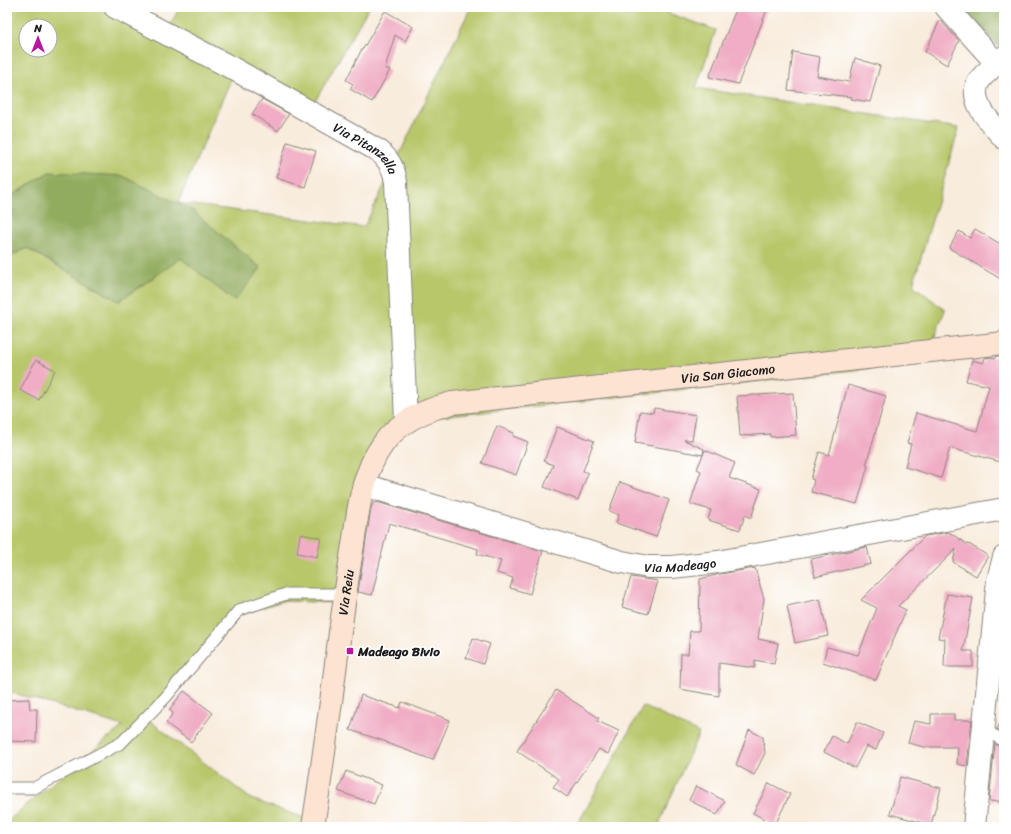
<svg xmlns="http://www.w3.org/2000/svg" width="1011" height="834" viewBox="0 0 1011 834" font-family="Sriracha,sans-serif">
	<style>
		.green { fill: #b8c76a; stroke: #6a7243; fill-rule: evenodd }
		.forest { fill: #92ac5e; stroke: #57643d }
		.building { fill: #f0adc5 }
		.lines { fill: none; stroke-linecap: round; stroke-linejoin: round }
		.lane-casing { stroke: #8a847c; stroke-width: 13 }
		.street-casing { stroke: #8a847c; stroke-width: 24 }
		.secondary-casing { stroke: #8a847c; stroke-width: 24 }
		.lane { stroke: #fff; stroke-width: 11 }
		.street { stroke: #fff; stroke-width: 22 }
		.secondary { stroke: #fde3d1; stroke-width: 22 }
		.poi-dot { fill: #b5179e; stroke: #fff; stroke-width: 1.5 }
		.labels { text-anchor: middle; stroke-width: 3.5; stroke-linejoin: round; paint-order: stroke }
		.street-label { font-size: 13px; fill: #1c1c1c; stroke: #fff }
		.poi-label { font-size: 13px; font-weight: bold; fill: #1c1c1c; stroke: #fff; text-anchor: start }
	</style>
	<rect width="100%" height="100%" fill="#fff"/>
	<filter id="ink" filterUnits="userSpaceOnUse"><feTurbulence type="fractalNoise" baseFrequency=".025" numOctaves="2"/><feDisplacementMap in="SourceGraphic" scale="8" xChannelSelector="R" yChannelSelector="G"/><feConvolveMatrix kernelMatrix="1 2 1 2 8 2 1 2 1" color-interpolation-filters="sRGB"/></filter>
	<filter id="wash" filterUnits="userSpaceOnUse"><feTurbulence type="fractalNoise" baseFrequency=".012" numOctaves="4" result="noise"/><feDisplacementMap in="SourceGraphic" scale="16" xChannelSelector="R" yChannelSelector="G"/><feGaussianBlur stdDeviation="0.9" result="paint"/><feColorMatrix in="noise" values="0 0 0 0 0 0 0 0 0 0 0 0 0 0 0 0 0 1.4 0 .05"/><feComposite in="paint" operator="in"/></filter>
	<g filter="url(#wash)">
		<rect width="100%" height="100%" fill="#f8ecdc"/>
		<!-- green -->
		<path class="green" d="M 7,7 L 135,7 L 169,27 L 180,7 L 369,7 L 306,117 L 232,77 L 178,203 L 364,227 L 471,7 L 651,7 L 716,30 L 696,88 L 959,128 L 913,285 L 945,310 L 925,362 L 430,418 L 396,436 L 376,463 L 349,603 L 282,601 L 240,615 L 149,720 L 251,799 L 321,824 L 321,827 L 7,827 L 7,822 L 26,805 L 123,726 L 7,691 L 7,258 L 26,248 L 119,301 L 181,258 L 234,301 L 193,211 L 178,203 L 49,172 L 7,199 ZM 26,26 L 50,26 L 50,50 L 26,50 Z
			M 643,706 L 699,733 L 659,824 L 663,827 L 576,827 Z"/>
		<!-- forest -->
		<path class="forest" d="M 962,7 L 1004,7 L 1004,52 Z
			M 49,172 L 123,176 L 193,211 L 261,268 L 234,301 L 181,258 L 119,301 L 27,248 L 7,258 L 7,199 Z"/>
		<g id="blocks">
			<!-- building -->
			<path class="building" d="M 737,7 L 768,7 L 738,84 L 709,77 Z
				M 385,11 L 413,27 L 405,41 L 395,35 L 385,68 L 390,70 L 372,102 L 350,89 L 353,84 L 346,80 L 362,49 L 363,49 Z
				M 940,20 L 959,41 L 947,65 L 925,52 Z
				M 793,52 L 820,57 L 817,76 L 849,82 L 855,58 L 880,66 L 870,102 L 851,99 L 852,97 L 788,90 Z
				M 262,99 L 289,114 L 278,131 L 252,114 Z
				M 287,142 L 316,151 L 305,187 L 276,178 Z
				M 975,229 L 1004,246 L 1004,281 L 949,248 L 959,231 L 970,238 Z
				M 997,356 L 1004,356 L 1004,463 L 950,448 L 941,478 L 905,467 L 911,444 L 907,443 L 916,413 L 977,431 L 989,386 L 966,381 L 972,360 L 983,363 L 985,358 L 991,357 L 996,358 Z
				M 36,360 L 55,370 L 39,400 L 20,390 Z
				M 848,385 L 886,396 L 866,465 L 868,466 L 857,504 L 811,492 L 814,480 L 811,479 L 819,452 L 829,455 Z
				M 793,393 L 796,435 L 770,437 L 770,434 L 740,436 L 737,396 Z
				M 654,408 L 696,415 L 692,440 L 684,440 L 704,449 L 703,455 L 635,443 L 640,411 L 653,413 Z
				M 497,426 L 514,433 L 513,436 L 528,442 L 516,475 L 482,463 Z
				M 557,427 L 594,441 L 583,471 L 588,473 L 578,500 L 544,487 L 553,465 L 544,461 Z
				M 705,450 L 735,463 L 729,478 L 761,489 L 751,518 L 745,515 L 740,530 L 708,520 L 711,510 L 690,504 L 701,471 L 697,469 Z
				M 620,482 L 669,500 L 656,537 L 616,523 L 619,515 L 609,511 Z
				M 374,502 L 380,503 L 543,551 L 530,594 L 510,588 L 513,578 L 497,573 L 501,561 L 477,554 L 478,549 L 389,523 L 372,595 L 358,592 L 369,521 L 371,508 Z
				M 949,532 L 968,545 L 969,544 L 988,556 L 976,576 L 953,562 L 956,549 L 898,606 L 906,610 L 876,680 L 823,662 L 827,647 L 858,655 L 877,608 L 861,600 L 925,536 Z
				M 300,534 L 321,538 L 317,557 L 297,553 Z
				M 867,547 L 871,564 L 815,577 L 811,559 Z
				M 755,568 L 764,599 L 758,639 L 778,643 L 774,664 L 755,660 L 755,668 L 719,663 L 719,696 L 680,689 L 681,654 L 688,654 L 690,631 L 699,631 L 700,579 L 720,574 Z
				M 631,577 L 658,581 L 648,614 L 622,607 Z
				M 947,594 L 973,598 L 963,651 L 973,651 L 973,667 L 944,667 L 945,639 L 938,638 Z
				M 820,599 L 828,636 L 795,643 L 787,606 Z
				M 473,638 L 490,644 L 483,664 L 466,658 Z
				M 556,690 L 599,718 L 597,721 L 619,731 L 608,754 L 599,749 L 567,797 L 553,787 L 559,779 L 517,751 Z
				M 184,691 L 213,713 L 191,742 L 166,723 L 173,713 L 169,710 Z
				M 361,695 L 400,708 L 402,702 L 450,720 L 433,760 L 387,743 L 387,742 L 350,730 Z
				M 29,699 L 30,709 L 37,709 L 36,742 L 7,741 L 7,700 Z
				M 931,714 L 954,714 L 954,720 L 972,720 L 967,766 L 957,764 L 958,747 L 924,747 L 908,743 L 914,721 L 931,724 Z
				M 1004,717 L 1004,733 L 997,729 Z
				M 857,722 L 883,733 L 876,750 L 866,746 L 855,768 L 824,752 L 832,736 L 847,744 Z
				M 749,730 L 763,737 L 765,753 L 754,775 L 736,765 Z
				M 995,744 L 1004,748 L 1004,802 L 989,801 Z
				M 346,771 L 382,785 L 374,804 L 338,791 Z
				M 900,777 L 941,788 L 931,825 L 890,814 Z
				M 769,783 L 790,794 L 775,825 L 753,813 Z
				M 696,786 L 725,801 L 717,815 L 689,800 Z"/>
		</g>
	</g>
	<g filter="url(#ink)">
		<use href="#blocks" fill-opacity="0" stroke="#8a847c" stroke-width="1"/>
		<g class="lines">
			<!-- lane casing -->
			<g class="lane-casing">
				<path id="lane" d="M 983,729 L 1004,741
					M 7,788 L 34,788 L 121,743 L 165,698 L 239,610 L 286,594 L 345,594"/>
			</g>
			<!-- street casing -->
			<g class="street-casing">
				<g id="street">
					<path id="s1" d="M 115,7 L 232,68 L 379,151 C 389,160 394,168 396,182 L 406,422"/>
					<path d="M 946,7 L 997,64"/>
					<path d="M 1004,57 C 997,64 984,73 979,81 C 967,101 992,124 1004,138"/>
					<path id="s2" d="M 364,485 L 622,562 L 648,567 L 672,567 L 718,562 L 1004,509"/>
					<path d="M 974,827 L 998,580 L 1004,557"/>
				</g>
			</g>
			<!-- secondary casing -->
			<g class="secondary-casing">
				<g id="secondary">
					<path id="s3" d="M 313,827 C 323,762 332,697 340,632 C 344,603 348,574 353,545 C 358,510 362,473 383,444 C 399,421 425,410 452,403 L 1004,343"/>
				</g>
			</g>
			<!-- lane -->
			<use href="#lane" class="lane"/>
			<!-- street -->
			<use href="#street" class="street"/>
			<!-- secondary -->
			<use href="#secondary" class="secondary"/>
		</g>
	</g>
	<!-- markers -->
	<rect class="poi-dot" x="346" y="647" width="8" height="8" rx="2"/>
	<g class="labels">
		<!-- street labels -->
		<g class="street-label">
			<text dy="5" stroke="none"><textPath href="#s1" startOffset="289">Via Pitanzella</textPath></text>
			<text dy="5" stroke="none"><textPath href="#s3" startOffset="751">Via San Giacomo</textPath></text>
			<text dy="5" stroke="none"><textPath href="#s2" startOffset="328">Via Madeago</textPath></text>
			<text dy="5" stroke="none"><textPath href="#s3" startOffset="237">Via Reiu</textPath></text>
		</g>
		<!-- poi labels -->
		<g class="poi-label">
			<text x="358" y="656">Madeago Bivio</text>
		</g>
	</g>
	<!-- margin -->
	<rect width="1011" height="834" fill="none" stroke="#fff" stroke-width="24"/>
	<!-- north arrow -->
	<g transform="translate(38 38)"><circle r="19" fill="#ffffff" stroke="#a4a4a4"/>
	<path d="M0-3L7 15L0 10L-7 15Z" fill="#b5179e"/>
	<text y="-6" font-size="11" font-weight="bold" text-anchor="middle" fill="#1c1c1c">N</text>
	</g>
</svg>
